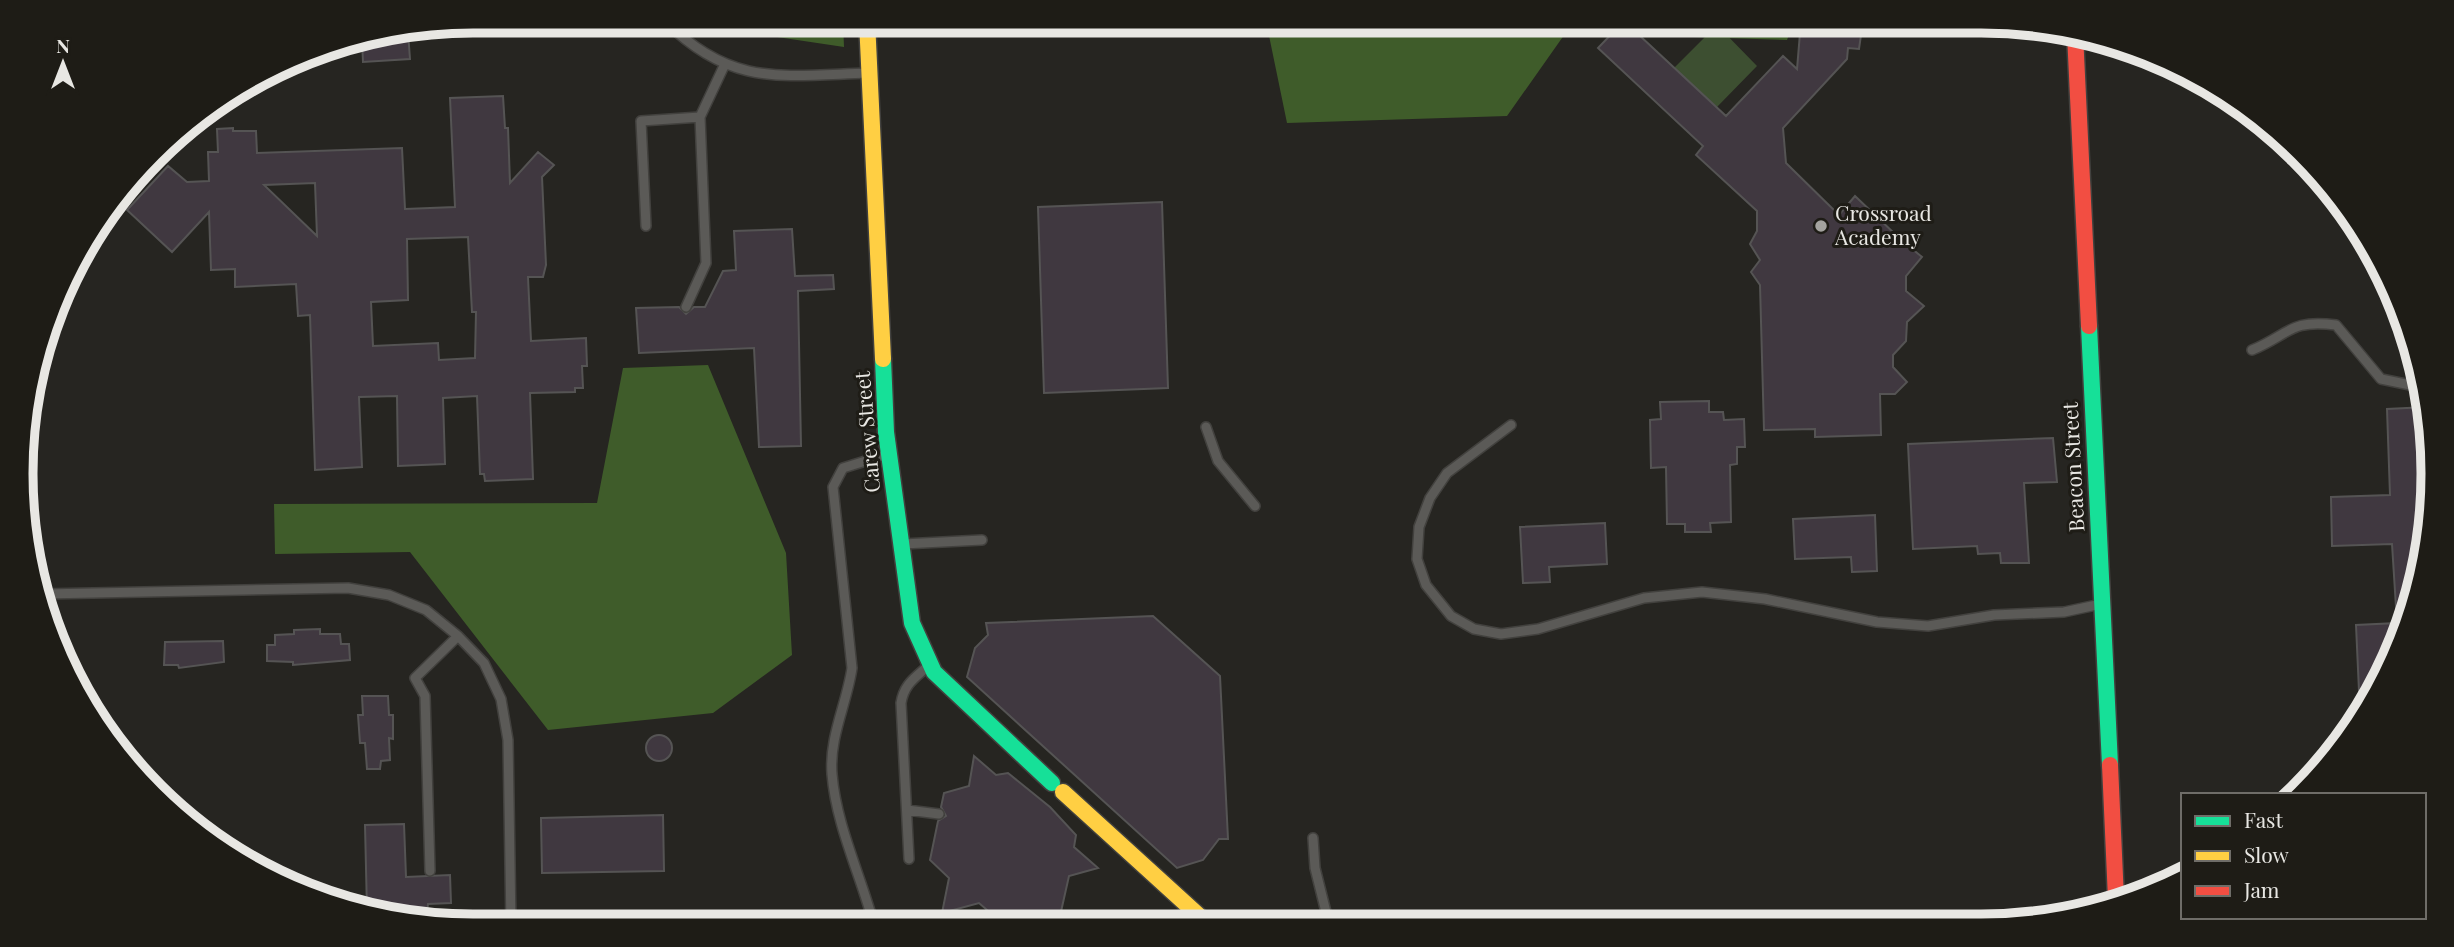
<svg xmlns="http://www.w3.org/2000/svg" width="2454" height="947" viewBox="0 0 2454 947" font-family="'Playfair Display',serif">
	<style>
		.green { fill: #3d4f31 }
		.forest { fill: #3f5c2a }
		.building { fill: #403840; stroke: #555454; stroke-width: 2; fill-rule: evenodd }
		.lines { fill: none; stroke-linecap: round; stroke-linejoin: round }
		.lane-casing { stroke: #42413e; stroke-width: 12 }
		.fast-casing { stroke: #42413e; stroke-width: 19 }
		.slow-casing { stroke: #42413e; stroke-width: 19 }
		.jam-casing { stroke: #42413e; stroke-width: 19 }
		.lane { stroke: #5b5a57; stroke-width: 9 }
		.fast { stroke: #16e098; stroke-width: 16 }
		.slow { stroke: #ffcf43; stroke-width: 16 }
		.jam { stroke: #f24e42; stroke-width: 16 }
		.poi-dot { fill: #a4a39f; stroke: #1e1c16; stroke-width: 2.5 }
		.labels { text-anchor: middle; stroke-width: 6; stroke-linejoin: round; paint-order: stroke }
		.poi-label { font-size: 21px; fill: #e8e7e3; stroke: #1e1c16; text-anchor: start }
		.street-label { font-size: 21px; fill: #e8e7e3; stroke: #1e1c16 }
		.rim { fill: none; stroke: #e8e7e3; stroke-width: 9 }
	</style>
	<rect width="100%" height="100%" fill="#262521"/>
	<!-- green -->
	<path class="green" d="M 1894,21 L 1939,21 L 1939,34 L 1894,35 Z
		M 1717,25 L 1757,66 L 1717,107 L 1674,68 Z"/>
	<!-- forest -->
	<path class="forest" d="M 723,21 L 843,21 L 844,47 L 737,31 Z
		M 1266,21 L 1574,21 L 1507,116 L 1287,123 Z
		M 1670,21 L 1794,21 L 1787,40 L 1693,37 Z
		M 708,365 L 786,553 L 792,655 L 713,713 L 548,730 L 410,552 L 275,554 L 274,504 L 597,503 L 623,368 Z"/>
	<!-- building -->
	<path class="building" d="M 1624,21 L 1726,116 L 1783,56 L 1797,69 L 1801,21 L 1863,21 L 1859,49 L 1848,48 L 1847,59 L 1783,128 L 1786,163 L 1839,215 L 1855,196 L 1896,235 L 1905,235 L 1905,243 L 1922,257 L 1906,276 L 1906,291 L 1924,306 L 1907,322 L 1906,341 L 1893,355 L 1893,367 L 1907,382 L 1895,394 L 1880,394 L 1881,435 L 1815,437 L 1815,429 L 1764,430 L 1760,285 L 1751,272 L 1760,260 L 1750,244 L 1757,231 L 1757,211 L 1696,155 L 1703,146 L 1598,48 Z
		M 408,32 L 410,59 L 363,62 L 362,40 Z
		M 503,96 L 505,128 L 508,128 L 510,183 L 538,152 L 554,165 L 542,177 L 546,265 L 543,277 L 528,277 L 531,341 L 586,338 L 587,366 L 582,366 L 583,388 L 575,388 L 575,392 L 530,393 L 533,479 L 485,481 L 484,474 L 480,474 L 477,396 L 443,398 L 445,464 L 398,466 L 397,396 L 359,397 L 362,467 L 315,470 L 310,315 L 298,316 L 296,284 L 235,287 L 235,269 L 211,270 L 209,212 L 172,252 L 127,210 L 168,166 L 187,182 L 209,181 L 208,152 L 218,152 L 217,129 L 233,128 L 233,131 L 256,131 L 257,153 L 402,148 L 405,209 L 455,207 L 450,98 ZM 315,183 L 317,236 L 264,185 ZM 468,237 L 472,312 L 476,312 L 475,358 L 439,360 L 438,343 L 373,346 L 371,302 L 408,300 L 407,239 Z
		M 1162,202 L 1168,388 L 1044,393 L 1038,207 Z
		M 792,229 L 795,276 L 833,275 L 834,289 L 798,291 L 801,446 L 759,447 L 754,348 L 639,353 L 636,308 L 679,307 L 686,314 L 694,307 L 705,307 L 723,271 L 736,270 L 734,231 Z
		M 1709,401 L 1709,412 L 1723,412 L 1724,420 L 1744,419 L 1745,447 L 1737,447 L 1737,464 L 1730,465 L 1731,522 L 1710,523 L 1711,532 L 1685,532 L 1685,524 L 1667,524 L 1666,467 L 1651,468 L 1650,420 L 1661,419 L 1660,402 Z
		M 2427,407 L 2429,415 L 2417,591 L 2371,702 L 2359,691 L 2356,625 L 2397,623 L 2392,544 L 2332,546 L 2331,497 L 2390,495 L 2387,409 Z
		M 2053,438 L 2057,482 L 2024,483 L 2029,563 L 2001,563 L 2000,553 L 1978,554 L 1977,546 L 1913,549 L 1908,444 Z
		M 1875,515 L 1877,571 L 1852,572 L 1851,557 L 1795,559 L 1793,519 Z
		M 1605,523 L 1607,564 L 1549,567 L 1550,582 L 1523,583 L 1520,527 Z
		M 1153,616 L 1220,676 L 1228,839 L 1219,839 L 1203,860 L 1177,868 L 967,677 L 975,648 L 988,635 L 986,623 Z
		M 320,629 L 320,634 L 340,634 L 341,644 L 349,644 L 350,660 L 293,665 L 293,662 L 267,661 L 267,645 L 275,645 L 275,635 L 294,634 L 294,630 Z
		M 223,641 L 224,662 L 179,668 L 178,665 L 164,665 L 165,642 Z
		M 362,696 L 388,696 L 389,715 L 393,715 L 393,739 L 389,738 L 390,760 L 381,761 L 380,769 L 367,769 L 365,743 L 360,743 L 358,715 L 363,715 Z
		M646 748a13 13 0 1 1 26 0a13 13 0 1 1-26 0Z
		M 974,756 L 996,775 L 1008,773 L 1050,807 L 1076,835 L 1074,847 L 1098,868 L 1069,876 L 1060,916 L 1045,918 L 1040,925 L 1024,913 L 1000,921 L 979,903 L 942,913 L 949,878 L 930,860 L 938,821 L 946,816 L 941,807 L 944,793 L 969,786 Z
		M 663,815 L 664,871 L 542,873 L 541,818 Z
		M 404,824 L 406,877 L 450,875 L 451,903 L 428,904 L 427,912 L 367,911 L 365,825 Z"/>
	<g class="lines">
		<!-- lane casing -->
		<g class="lane-casing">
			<path id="lane" d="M 665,21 C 731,87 781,76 867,73
				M 646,226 L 641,121 L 700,117
				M 686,307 L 706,263 L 700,117 L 724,66
				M 2252,350 C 2290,334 2290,319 2336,325 L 2381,379 L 2420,387
				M 1511,425 L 1447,473 L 1430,498 L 1419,527 L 1417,559 L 1426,585 L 1451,616 L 1474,629 L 1501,634 L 1538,629 L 1644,598 L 1702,592 L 1765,599 L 1877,622 L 1928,626 L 1994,615 L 2064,612 L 2101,604
				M 1206,427 L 1218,461 L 1255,506
				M 903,544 L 982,540
				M 43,594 L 348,588 L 389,595 L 426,610 L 458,636 L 484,663 L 501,699 L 508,740 L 511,926
				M 907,810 L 939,814
				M 1313,838 L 1315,868 L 1329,924
				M 909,859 L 901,703 C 904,684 915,678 928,666
				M 430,871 L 425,696 L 415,678 L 458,636
				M 1742,923 L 1915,916 L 1947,922
				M 874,925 C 861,876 836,825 832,774 C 829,737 847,703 852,668 L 833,487 L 843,468 L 888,454
				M 1047,925 L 1092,918 L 1122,924"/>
		</g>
		<!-- fast casing -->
		<g class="fast-casing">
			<path id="fast" d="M 2089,326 L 2110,765
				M 883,359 L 886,432 L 912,623 L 934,672 L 1052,783"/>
		</g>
		<!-- slow casing -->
		<g class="slow-casing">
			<path id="slow" d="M 867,21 L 883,359
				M 28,505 L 31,564
				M 1063,792 L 1208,924"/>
		</g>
		<!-- jam casing -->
		<g class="jam-casing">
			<path id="jam" d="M 2075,34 L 2089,326
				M 2110,765 L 2116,899"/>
		</g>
		<!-- lane -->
		<use href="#lane" class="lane"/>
		<!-- fast -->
		<use href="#fast" class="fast"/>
		<!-- slow -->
		<use href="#slow" class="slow"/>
		<!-- jam -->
		<use href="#jam" class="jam"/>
	</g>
	<!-- markers -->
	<circle class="poi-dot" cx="1821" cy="226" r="7"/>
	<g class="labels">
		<!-- poi labels -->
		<g class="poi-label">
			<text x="1835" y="221">Crossroad<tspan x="1835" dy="24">Academy</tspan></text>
		</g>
		<!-- street labels -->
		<g class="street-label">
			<text transform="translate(868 432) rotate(-95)" y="7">Carew Street</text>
			<text transform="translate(2074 467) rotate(-93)" y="7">Beacon Street</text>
		</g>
	</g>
	<!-- crop -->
	<path d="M0 0H2454V947H0ZM473 33H1981A440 440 0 0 1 2421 473V474A440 440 0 0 1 1981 914H473A440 440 0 0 1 33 474V473A440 440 0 0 1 473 33Z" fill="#1e1c16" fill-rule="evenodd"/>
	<path class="rim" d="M473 33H1981A440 440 0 0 1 2421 473V474A440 440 0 0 1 1981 914H473A440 440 0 0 1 33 474V473A440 440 0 0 1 473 33Z"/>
	<!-- legend -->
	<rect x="2181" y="793" width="245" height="126" fill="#1e1c16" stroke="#6f6d68" stroke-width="2"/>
	<rect x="2195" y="816" width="35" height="10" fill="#16e098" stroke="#6f6d68" stroke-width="2"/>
	<text x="2244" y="828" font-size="21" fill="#e8e7e3">Fast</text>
	<rect x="2195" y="851" width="35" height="10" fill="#ffcf43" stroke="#6f6d68" stroke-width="2"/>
	<text x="2244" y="863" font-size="21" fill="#e8e7e3">Slow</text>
	<rect x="2195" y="886" width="35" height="10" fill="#f24e42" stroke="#6f6d68" stroke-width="2"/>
	<text x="2244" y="898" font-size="21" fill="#e8e7e3">Jam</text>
	<!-- north arrow -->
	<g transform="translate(63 63)" stroke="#1e1c16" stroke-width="5" paint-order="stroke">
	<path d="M0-5L12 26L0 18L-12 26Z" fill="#e8e7e3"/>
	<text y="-10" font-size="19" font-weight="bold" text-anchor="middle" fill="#e8e7e3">N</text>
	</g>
</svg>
